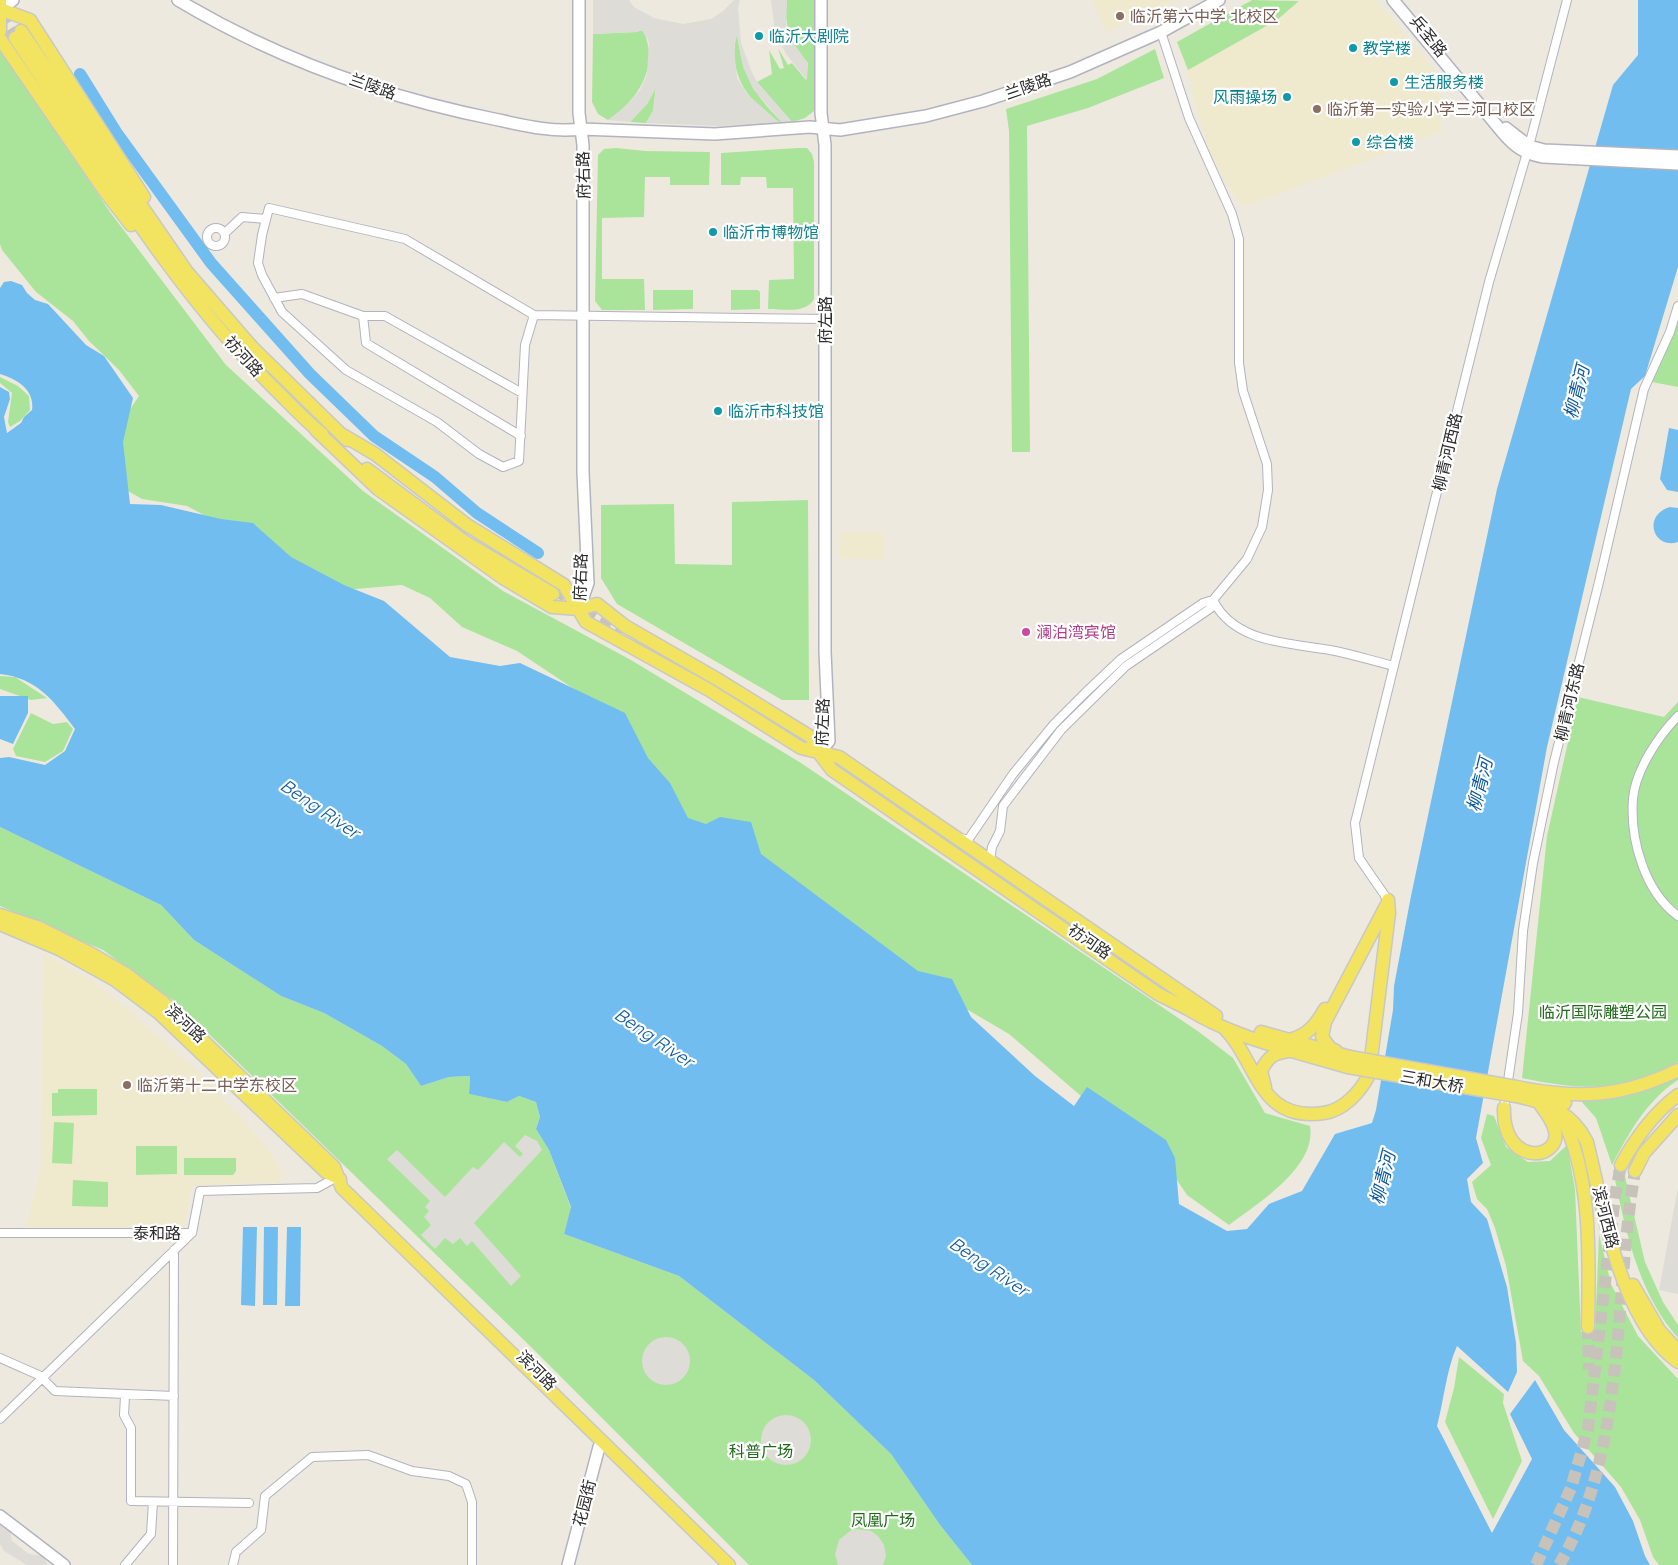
<svg xmlns="http://www.w3.org/2000/svg" width="1678" height="1565" viewBox="0 0 1678 1565" font-family="Quicksand,'Noto Sans SC',sans-serif">
	<style>
		.education { fill: #efe9ce }
		.green { fill: #aae49b }
		.plaza { fill: #dedcd6 }
		.water { fill: #72bdf0 }
		.lines { fill: none; stroke-linecap: round; stroke-linejoin: round }
		.river { stroke: #72bdf0; stroke-width: 12 }
		.primary-tunnel { stroke: #c7c3bb; stroke-width: 12; stroke-dasharray: 12 6; stroke-linecap: butt }
		.street-casing { stroke: #b2b3c0; stroke-width: 10 }
		.secondary-casing { stroke: #b2b3c0; stroke-width: 14 }
		.primary-casing { stroke: #c8c8c8; stroke-width: 15 }
		.street { stroke: #fff; stroke-width: 8 }
		.secondary { stroke: #fff; stroke-width: 11 }
		.primary { stroke: #f2e460; stroke-width: 12 }
		.primary-bridge-casing { stroke: #c8c8c8; stroke-width: 15; stroke-linecap: butt }
		.primary-bridge { stroke: #f2e460; stroke-width: 12 }
		.education-dot { fill: #8d6e63; stroke: #fff; stroke-width: 2 }
		.culture-dot { fill: #0f9aa8; stroke: #fff; stroke-width: 2 }
		.hotel-dot { fill: #d1479c; stroke: #fff; stroke-width: 2 }
		.labels { text-anchor: middle; stroke-width: 4.5; stroke-linejoin: round; paint-order: stroke }
		.education-label { font-size: 16px; fill: #785e54; stroke: #fff; text-anchor: start }
		.culture-label { font-size: 16px; fill: #0d838f; stroke: #fff; text-anchor: start }
		.street-label { font-size: 16px; fill: #2c2c2c; stroke: #fff }
		.hotel-label { font-size: 16px; fill: #b23c85; stroke: #fff; text-anchor: start }
		.park-label { font-size: 16px; fill: #206b1a; stroke: #fff }
		.water-label { font-size: 18px; font-style: italic; fill: #0d59a0; stroke: #fff }
	</style>
	<rect width="100%" height="100%" fill="#eee9df"/>
	<!-- education -->
	<path class="education" d="M 1092,0 L 1175,0 L 1107,32 Z
		M 1300,0 L 1376,0 L 1438,74 L 1441,131 L 1359,164 L 1243,207 L 1229,189 L 1210,152 L 1198,115 L 1188,70 L 1277,20 Z
		M 840,533 L 884,533 L 884,560 L 839,558 Z
		M 43,953 L 91,980 L 121,1003 L 201,1074 L 266,1146 L 281,1168 L 280,1182 L 192,1186 L 184,1227 L 26,1227 L 41,1167 Z"/>
	<!-- green -->
	<path class="green" d="M 787,0 L 815,0 L 814,111 L 805,118 L 792,122 L 757,82 L 772,74 L 769,50 L 780,69 L 784,68 L 778,48 L 788,65 L 792,63 L 806,80 L 808,63 C 791,45 783,25 787,0 Z
		M 1252,0 L 1299,1 L 1277,20 L 1188,70 L 1177,42 Z
		M 643,30 C 660,66 639,99 608,120 L 598,114 L 592,102 L 593,34 L 636,32 Z
		M 737,33 C 742,74 754,95 783,123 C 777,122 772,117 767,113 C 740,92 729,66 737,33 Z
		M 0,49 L 110,212 L 226,365 L 363,491 L 503,591 L 631,660 L 801,763 L 1199,1032 L 1233,1058 L 1265,1113 L 1310,1126 C 1317,1167 1258,1203 1229,1225 L 1187,1195 L 1160,1155 L 1110,1121 L 1009,1034 L 922,983 L 692,828 L 613,715 L 517,651 L 462,627 L 430,598 L 402,585 L 344,590 L 187,506 L 142,499 L 121,487 L 120,424 L 139,396 L 119,370 L 89,341 L 73,321 L 36,292 L 2,250 L 0,244 Z
		M 1155,49 L 1164,78 L 1088,108 L 1027,126 L 1030,452 L 1012,452 L 1009,131 L 1006,109 L 1097,79 Z
		M 656,87 L 653,111 L 646,123 L 630,122 L 647,104 Z
		M 616,148 L 645,151 L 710,152 L 709,185 L 670,185 L 670,177 L 645,177 L 644,217 L 602,218 L 602,279 L 644,279 L 645,310 L 602,310 L 595,301 L 598,155 L 604,149 Z
		M 798,148 L 807,148 L 812,154 L 814,162 L 814,299 C 806,314 784,309 768,309 L 769,280 L 794,279 L 793,188 L 767,188 L 766,177 L 741,177 L 740,185 L 721,185 L 721,153 Z
		M 653,290 L 693,290 L 693,309 L 653,310 Z
		M 731,290 L 758,290 L 760,292 L 760,309 L 731,310 Z
		M 1678,314 L 1678,387 L 1652,382 Z
		M 0,377 L 18,386 L 29,396 L 30,410 L 20,421 L 10,427 L 8,422 L 12,393 L 0,383 Z
		M 808,500 L 809,700 L 782,700 L 617,604 L 601,578 L 601,505 L 674,504 L 675,564 L 732,565 L 732,502 Z
		M 0,676 L 15,677 L 47,698 L 31,700 L 0,689 Z
		M 1578,697 L 1664,717 L 1678,702 L 1678,1062 C 1618,1092 1586,1091 1522,1078 L 1547,836 Z
		M 31,713 L 53,724 L 67,722 L 73,729 L 63,751 L 45,762 L 16,756 L 13,749 Z
		M 0,827 L 161,905 L 194,940 L 281,996 L 324,1013 L 382,1046 L 406,1064 L 421,1086 L 449,1077 L 470,1076 L 469,1094 L 507,1102 L 519,1096 L 536,1102 L 540,1117 L 536,1129 L 549,1150 L 571,1208 L 564,1234 L 679,1276 L 814,1380 L 891,1454 L 940,1525 L 972,1565 L 749,1565 L 530,1346 L 177,1003 L 103,950 L 0,906 Z
		M 1678,1077 L 1678,1080 C 1647,1100 1629,1133 1612,1165 L 1596,1118 L 1581,1101 C 1616,1102 1646,1092 1678,1077 Z
		M 58,1089 L 97,1089 L 97,1115 L 52,1116 L 52,1093 L 58,1093 Z
		M 1487,1114 L 1494,1116 L 1506,1147 L 1528,1162 L 1550,1161 L 1567,1145 L 1575,1189 L 1581,1332 L 1595,1332 L 1599,1234 L 1611,1284 L 1638,1336 L 1678,1379 L 1678,1565 L 1659,1565 L 1653,1557 L 1640,1520 L 1621,1487 L 1574,1433 L 1539,1376 L 1523,1361 L 1506,1266 L 1495,1228 L 1487,1209 L 1477,1199 L 1472,1182 L 1491,1165 L 1481,1138 Z
		M 54,1122 L 74,1123 L 72,1164 L 52,1163 Z
		M 136,1146 L 177,1146 L 177,1174 L 136,1175 Z
		M 184,1158 L 236,1158 L 236,1171 L 233,1175 L 184,1175 Z
		M 1623,1168 L 1645,1262 L 1663,1302 L 1678,1325 L 1678,1338 C 1637,1292 1625,1228 1613,1170 Z
		M 73,1180 L 108,1182 L 108,1207 L 72,1206 Z
		M 1459,1357 L 1504,1394 L 1503,1403 L 1522,1461 L 1493,1519 L 1445,1422 L 1454,1388 Z"/>
	<!-- plaza -->
	<path class="plaza" d="M 593,0 L 629,0 L 634,7 L 654,18 L 683,24 L 711,19 L 723,11 L 734,0 L 740,0 L 738,8 L 741,43 L 751,70 L 757,82 L 792,122 L 783,123 L 753,89 L 743,67 L 737,35 L 734,48 L 737,78 L 747,94 L 780,123 L 720,126 L 646,123 L 653,111 L 656,88 L 647,104 L 630,122 L 608,120 L 626,106 L 640,90 L 647,75 L 649,42 L 642,30 L 636,32 L 593,34 Z
		M 771,0 L 787,0 L 786,24 L 791,40 L 808,63 L 807,80 L 786,54 L 775,31 Z
		M 525,1135 L 537,1141 L 542,1150 L 474,1223 L 521,1276 L 511,1286 L 472,1241 L 467,1246 L 460,1238 L 453,1244 L 445,1238 L 435,1249 L 421,1235 L 431,1225 L 424,1217 L 429,1211 L 425,1207 L 430,1201 L 387,1159 L 397,1150 L 445,1197 L 473,1167 L 478,1170 L 504,1142 L 520,1157 L 523,1154 L 515,1146 Z
		M 1678,1187 L 1678,1294 L 1659,1290 Z
		M642 1361a24 24 0 1 1 48 0a24 24 0 1 1-48 0Z
		M761 1440a25 25 0 1 1 50 0a25 25 0 1 1-50 0Z
		M 0,1524 L 10,1531 L 12,1541 L 29,1554 L 44,1556 L 47,1565 L 27,1565 L 4,1551 L 0,1544 Z
		M 856,1529 L 871,1531 L 878,1536 L 884,1545 L 886,1556 L 883,1565 L 838,1565 L 835,1554 L 839,1540 L 850,1531 Z"/>
	<!-- water -->
	<path class="water" d="M 1638,0 L 1678,0 L 1678,267 L 1645,376 L 1631,389 L 1547,747 L 1476,1138 L 1483,1163 L 1467,1179 L 1471,1202 L 1487,1219 L 1507,1287 L 1516,1343 L 1517,1372 L 1508,1392 L 1457,1346 C 1446,1371 1444,1400 1437,1426 L 1492,1533 L 1532,1459 L 1510,1414 L 1535,1380 L 1564,1430 L 1615,1487 L 1633,1521 L 1645,1556 L 1650,1565 L 972,1565 L 940,1525 L 891,1454 L 814,1380 L 679,1276 L 564,1234 L 571,1207 L 549,1150 L 536,1129 L 540,1117 L 536,1102 L 519,1096 L 507,1102 L 469,1094 L 470,1076 L 449,1077 L 421,1086 L 406,1064 L 382,1046 L 324,1013 L 281,996 L 194,940 L 161,905 L 0,827 L 0,758 L 9,757 L 45,765 L 65,751 L 75,729 C 54,701 37,678 0,674 L 0,387 L 9,392 L 10,399 L 4,417 L 7,433 L 21,423 L 24,417 L 32,410 C 35,390 17,379 0,374 L 0,288 L 4,282 L 11,281 L 22,285 L 27,293 L 35,300 L 48,304 L 86,345 L 104,356 L 133,398 L 123,442 L 130,504 L 161,505 L 221,519 L 253,523 L 291,557 L 344,585 L 384,601 L 450,657 L 500,666 L 520,663 L 625,713 L 648,758 L 670,783 L 688,818 L 706,824 L 720,817 L 751,822 L 761,854 L 918,971 L 952,979 L 971,1017 L 1035,1076 L 1074,1106 L 1087,1087 L 1166,1140 L 1175,1158 L 1179,1204 L 1227,1231 L 1247,1229 L 1269,1204 L 1302,1191 L 1335,1134 L 1372,1123 L 1376,1110 L 1393,1010 L 1394,986 L 1411,896 L 1497,489 L 1613,85 L 1638,55 Z
		M 1669,428 L 1678,430 L 1678,492 L 1667,490 L 1660,479 Z
		M 1670,507 L 1678,508 L 1678,542 C 1653,550 1642,515 1670,507 Z
		M 0,696 L 28,696 L 28,713 L 13,744 L 0,739 Z
		M 243,1227 L 257,1227 L 255,1306 L 241,1305 Z
		M 264,1227 L 278,1227 L 277,1305 L 263,1305 Z
		M 287,1227 L 301,1227 L 300,1306 L 285,1306 Z"/>
	<g class="lines">
		<!-- river -->
		<path class="river" d="M 80,74 L 116,132 L 211,263 L 310,374 L 374,436 L 435,477 L 477,513 L 538,553"/>
		<!-- primary-tunnel -->
		<path class="primary-tunnel" d="M 0,14 L 15,38
			M 555,590 L 624,630
			M 1588,1327 L 1589,1370
			M 1536,1565 L 1571,1488 L 1588,1429 L 1615,1196 L 1621,1165
			M 1559,1565 C 1627,1451 1613,1298 1635,1171"/>
		<!-- street casing -->
		<g class="street-casing">
			<path id="street" d="M207 237a9 9 0 1 1 18 0a9 9 0 1 1-18 0Z
				M 225,233 L 242,217 L 266,219
				M 274,298 L 302,294 L 363,316 L 385,316 L 522,393
				M 534,315 L 525,345 L 519,461 L 503,467 L 479,454 L 437,422 L 346,370 L 282,312 L 262,275 L 258,263 L 262,235 L 269,208 L 405,239 L 534,315 L 825,319
				M 363,316 L 366,343 L 521,436
				M 1213,600 C 1234,643 1289,643 1330,650 C 1352,654 1373,661 1394,666
				M 1678,716 C 1659,735 1635,771 1633,799 C 1630,839 1644,891 1678,916
				M 960,838 L 968,840 L 1013,774 L 1054,724 L 1085,693 L 1121,659 L 1203,603 L 1213,600
				M 990,860 L 992,847 L 1000,831 L 1003,806 L 1061,730 L 1126,666 L 1211,608 L 1213,600 L 1247,559 L 1262,527 L 1268,490 L 1267,464 L 1243,391 L 1239,363 L 1239,239 L 1232,214 L 1189,118 L 1161,32
				M 1388,900 L 1359,858 L 1355,823 L 1489,282 L 1529,146 L 1567,0
				M 1504,1108 L 1518,1013 L 1523,931 L 1533,863 L 1554,762 L 1599,582 L 1644,389 L 1670,332 L 1678,306
				M 0,1233 L 192,1233 L 200,1191 L 317,1188 L 337,1177
				M 0,1358 L 43,1377
				M 42,1378 L 55,1391 L 174,1396
				M 125,1396 L 124,1415 L 131,1428 L 131,1501 L 249,1503
				M 0,1419 L 192,1233
				M 125,1565 L 151,1534 L 153,1502
				M 173,1565 L 174,1250
				M 233,1565 L 236,1552 L 261,1530 L 265,1496 L 312,1457 L 368,1455 L 412,1471 L 449,1476 L 466,1484 L 472,1502 L 472,1565"/>
		</g>
		<!-- secondary casing -->
		<g class="secondary-casing">
			<path id="secondary" d="M 178,0 C 275,58 384,97 494,119 C 522,125 553,133 581,129 L 715,134 L 810,127 L 840,130 L 926,116 L 983,101 L 1070,72 L 1161,32 L 1219,0
				M 1393,0 L 1503,133 C 1515,147 1525,154 1543,157 L 1678,164
				M 0,9 L 13,0
				M 1506,128 L 1529,146 L 1544,150 L 1678,156
				M 579,609 L 588,583 L 583,472 L 583,145 L 579,113 L 579,0
				M 819,753 L 829,741 L 825,652 L 825,145 L 821,113 L 821,0
				M 0,1516 L 64,1565
				M 568,1565 L 599,1447 L 602,1442"/>
		</g>
		<!-- primary casing -->
		<g class="primary-casing">
			<path id="primary" d="M 0,9 L 30,20 L 144,197
				M 0,31 L 0,0
				M 21,31 L 187,272 L 252,347 L 347,440
				M 15,38 C 97,159 172,289 278,392 C 292,406 306,421 322,434
				M 0,39 L 104,190 L 131,225
				M 316,430 L 378,489 L 503,578 L 552,607 L 579,609 L 597,604 L 625,626 L 717,679 L 811,737 L 819,753 L 832,770 L 1158,994 L 1188,1009
				M 341,434 L 375,454 L 467,525 L 564,585 L 586,622 L 709,690 L 801,748 L 839,757 L 1216,1016
				M 367,469 L 465,542 L 553,594
				M 0,915 L 40,928 L 88,952 L 126,974 L 163,1002 L 334,1167 L 342,1188 L 729,1565
				M 0,924 L 59,949 L 115,980 L 159,1013 L 326,1172 L 340,1179
				M 1182,1005 C 1229,1037 1294,1051 1348,1067
				M 1223,1027 C 1258,1060 1257,1123 1324,1113 C 1344,1110 1360,1092 1369,1075 L 1389,913 L 1388,900
				M 1261,1032 L 1350,1057
				M 1289,1040 C 1307,1036 1316,1025 1325,1009
				M 1336,1051 L 1330,1048 L 1322,1037 L 1325,1022 L 1386,906
				M 1265,1087 L 1261,1071 C 1268,1057 1273,1053 1289,1051
				M 1516,1087 C 1577,1099 1621,1098 1678,1070
				M 1540,1091 L 1565,1103
				M 1516,1096 C 1548,1103 1572,1112 1587,1142 C 1604,1209 1619,1320 1678,1362
				M 1504,1108 C 1502,1167 1561,1161 1555,1131 C 1553,1120 1544,1110 1537,1100
				M 1560,1113 C 1593,1175 1589,1259 1588,1327
				M 1621,1165 C 1635,1139 1654,1113 1678,1095
				M 1635,1171 L 1644,1153 L 1678,1115
				M 1633,1285 L 1659,1330 L 1678,1351"/>
		</g>
		<!-- street -->
		<use href="#street" class="street"/>
		<!-- secondary -->
		<use href="#secondary" class="secondary"/>
		<!-- primary -->
		<use href="#primary" class="primary"/>
		<!-- primary-bridge casing -->
		<g class="primary-bridge-casing">
			<path id="primary-bridge" d="M 1350,1057 L 1516,1087
				M 1348,1067 L 1516,1096"/>
		</g>
		<!-- primary-bridge -->
		<use href="#primary-bridge" class="primary-bridge"/>
	</g>
	<!-- markers -->
	<g class="education-dot">
		<circle cx="1120" cy="16" r="5"/>
		<circle cx="1317" cy="109" r="5"/>
		<circle cx="127" cy="1085" r="5"/>
	</g>
	<g class="culture-dot">
		<circle cx="759" cy="36" r="5"/>
		<circle cx="1353" cy="48" r="5"/>
		<circle cx="1394" cy="82" r="5"/>
		<circle cx="1287" cy="97" r="5"/>
		<circle cx="1356" cy="142" r="5"/>
		<circle cx="713" cy="232" r="5"/>
		<circle cx="718" cy="411" r="5"/>
	</g>
	<circle class="hotel-dot" cx="1026" cy="632" r="5"/>
	<g class="labels">
		<!-- education labels -->
		<g class="education-label">
			<text x="1130" y="22">临沂第六中学 北校区</text>
			<text x="1327" y="115">临沂第一实验小学三河口校区</text>
			<text x="137" y="1091">临沂第十二中学东校区</text>
		</g>
		<!-- culture labels -->
		<g class="culture-label">
			<text x="769" y="42">临沂大剧院</text>
			<text x="1363" y="54">教学楼</text>
			<text x="1404" y="88">生活服务楼</text>
			<text x="1277" y="103" text-anchor="end">风雨操场</text>
			<text x="1366" y="148">综合楼</text>
			<text x="723" y="238">临沂市博物馆</text>
			<text x="728" y="417">临沂市科技馆</text>
		</g>
		<!-- street labels -->
		<g class="street-label">
			<text transform="translate(1429 36) rotate(51)" y="6">兵圣路</text>
			<text transform="translate(373 86) rotate(19)" y="6">兰陵路</text>
			<text transform="translate(1028 86) rotate(-19)" y="6">兰陵路</text>
			<text transform="translate(583 175) rotate(-91)" y="6">府右路</text>
			<text transform="translate(825 320) rotate(-90)" y="6">府左路</text>
			<text transform="translate(244 356) rotate(48)" y="6">祊河路</text>
			<text transform="translate(1447 452) rotate(-77)" y="6">柳青河西路</text>
			<text transform="translate(580 577) rotate(-88)" y="6">府右路</text>
			<text transform="translate(1569 702) rotate(-77)" y="6">柳青河东路</text>
			<text transform="translate(822 722) rotate(-88)" y="6">府左路</text>
			<text transform="translate(1090 941) rotate(35)" y="6">祊河路</text>
			<text transform="translate(186 1023) rotate(43)" y="6">滨河路</text>
			<text transform="translate(1432 1081) rotate(10)" y="6">三和大桥</text>
			<text transform="translate(1606 1217) rotate(76)" y="6">滨河西路</text>
			<text x="157" y="1239">泰和路</text>
			<text transform="translate(537 1370) rotate(45)" y="6">滨河路</text>
			<text transform="translate(584 1503) rotate(-76)" y="6">花园街</text>
		</g>
		<!-- hotel labels -->
		<g class="hotel-label">
			<text x="1036" y="638">澜泊湾宾馆</text>
		</g>
		<!-- park labels -->
		<g class="park-label">
			<text x="1603" y="1018">临沂国际雕塑公园</text>
			<text x="761" y="1457">科普广场</text>
			<text x="883" y="1526">凤凰广场</text>
		</g>
		<!-- water labels -->
		<g class="water-label">
			<text transform="translate(1577 392) rotate(-76)" y="6">柳青河</text>
			<text transform="translate(1480 785) rotate(-76)" y="6">柳青河</text>
			<text transform="translate(320 809) rotate(34)" y="6">Beng River</text>
			<text transform="translate(654 1038) rotate(34)" y="6">Beng River</text>
			<text transform="translate(1383 1178) rotate(-76)" y="6">柳青河</text>
			<text transform="translate(989 1267) rotate(34)" y="6">Beng River</text>
		</g>
	</g>
</svg>
